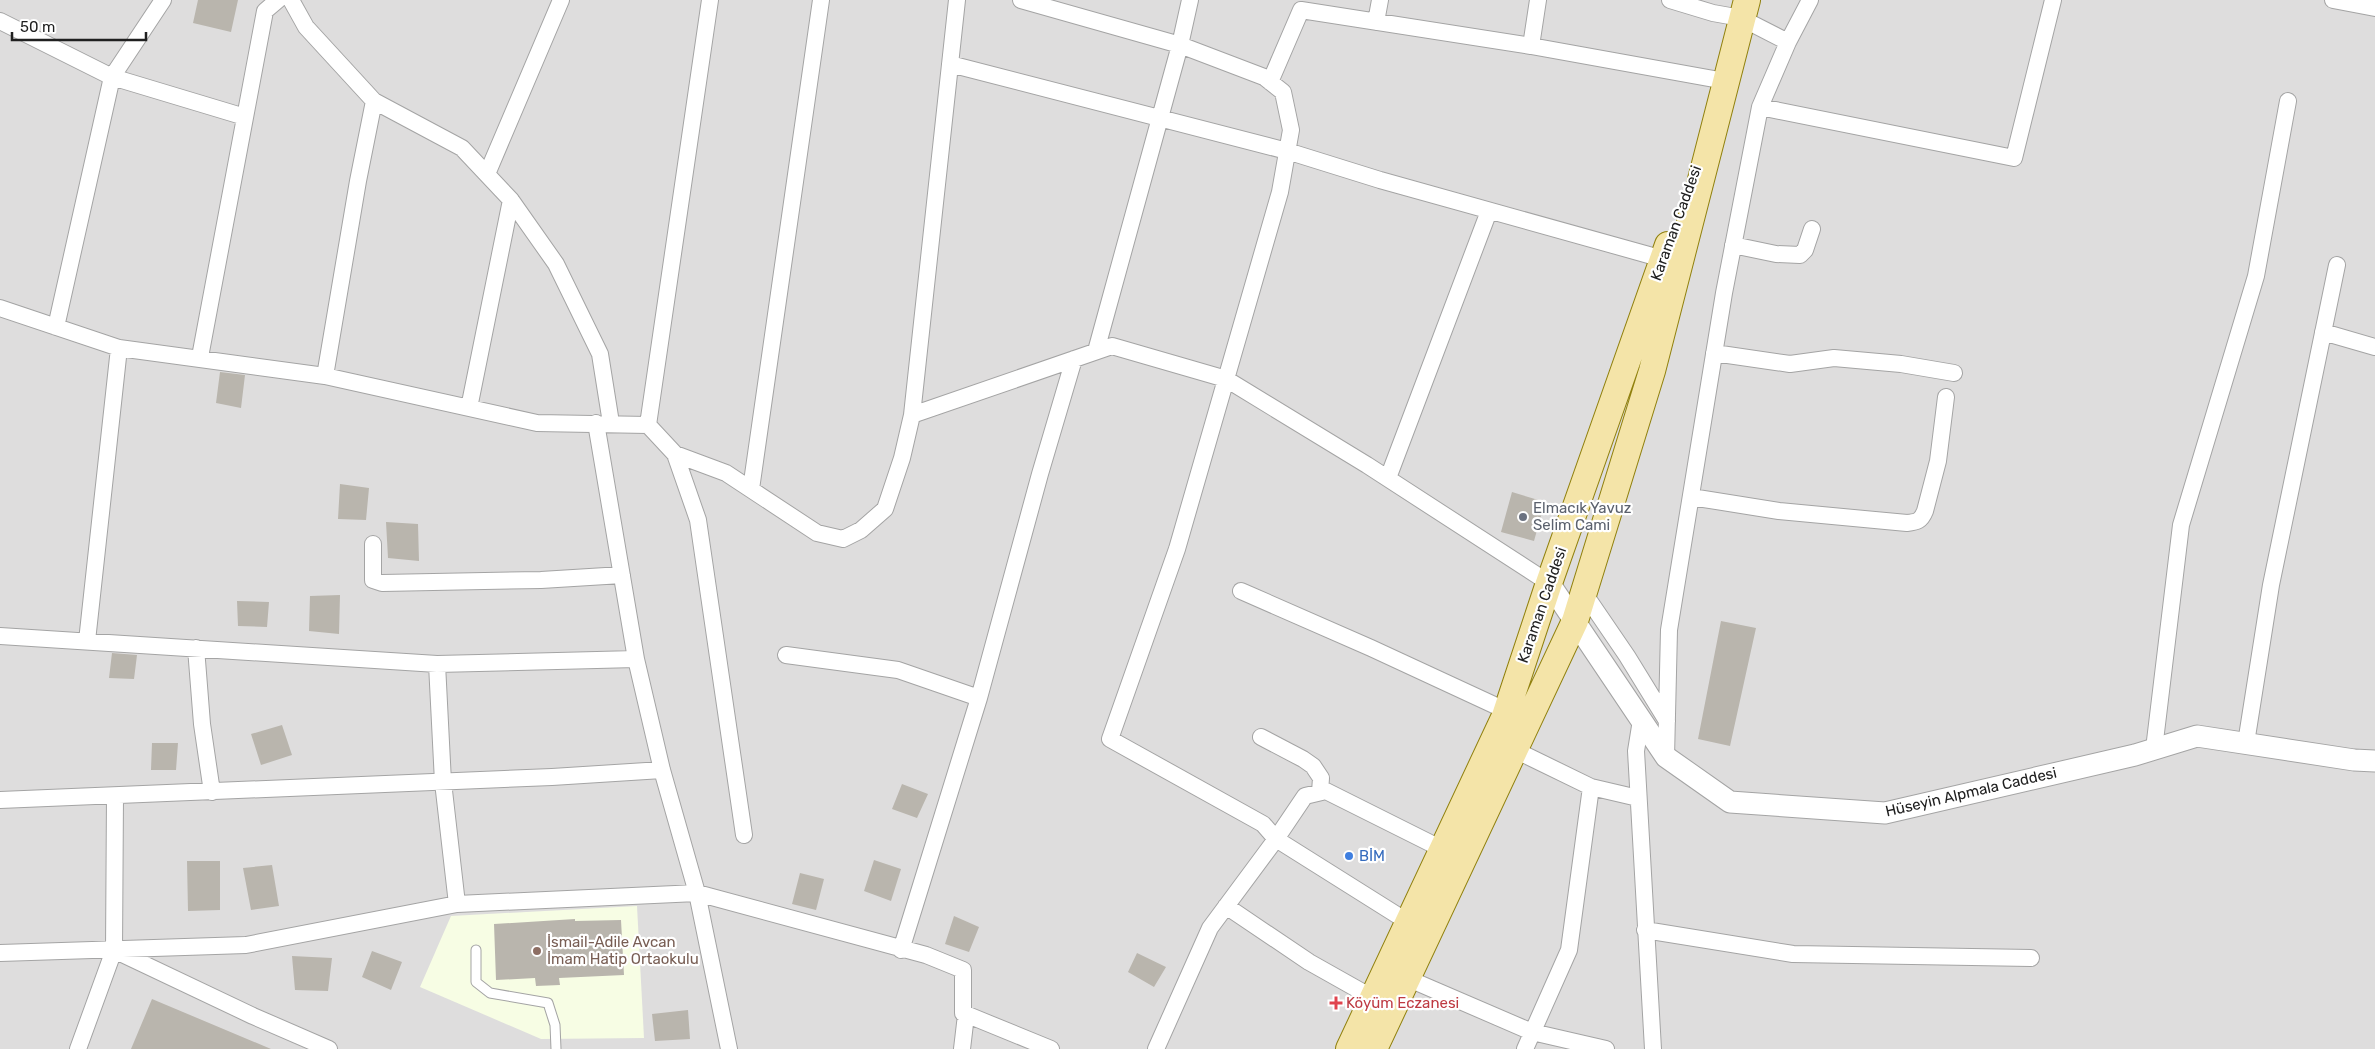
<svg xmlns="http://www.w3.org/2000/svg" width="2375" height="1049" viewBox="0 0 2375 1049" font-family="Rubik,sans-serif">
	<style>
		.residential { fill: #dedddd }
		.education { fill: #f7fde4 }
		.building { fill: #b9b5ad }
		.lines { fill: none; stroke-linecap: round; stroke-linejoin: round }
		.service-casing { stroke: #a4a4a4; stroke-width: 11 }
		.minor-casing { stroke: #a4a4a4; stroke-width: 18 }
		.tertiary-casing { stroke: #a4a4a4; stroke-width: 23 }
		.primary-casing { stroke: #90800d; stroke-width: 28 }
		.service { stroke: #fff; stroke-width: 9 }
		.minor { stroke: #fff; stroke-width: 16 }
		.tertiary { stroke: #fff; stroke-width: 21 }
		.primary { stroke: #f4e4a8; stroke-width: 26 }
		.worship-dot { fill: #6b7280; stroke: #fff; stroke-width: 2 }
		.shop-dot { fill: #3f7fe0; stroke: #fff; stroke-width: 2 }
		.education-dot { fill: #8d6e63; stroke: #fff; stroke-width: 2 }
		.health-dot { fill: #e0444e; stroke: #fff; stroke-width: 2 }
		.labels { text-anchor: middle; stroke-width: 4.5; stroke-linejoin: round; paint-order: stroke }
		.street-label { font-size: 15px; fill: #202020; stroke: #fff }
		.worship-label { font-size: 15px; fill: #5b616d; stroke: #fff; text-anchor: start }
		.shop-label { font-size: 15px; fill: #366cbe; stroke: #fff; text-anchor: start }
		.education-label { font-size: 15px; fill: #785e54; stroke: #fff; text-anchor: start }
		.health-label { font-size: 15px; fill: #be3a42; stroke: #fff; text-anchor: start }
	</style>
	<rect width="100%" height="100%" fill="#f0efe7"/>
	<!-- residential -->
	<path class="residential" d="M 0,0 L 2375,0 L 2375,1049 L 0,1049 Z"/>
	<!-- education -->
	<path class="education" d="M 637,906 L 644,1038 L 541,1039 L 420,987 L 451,916 Z"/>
	<!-- building -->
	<path class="building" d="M 198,0 L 238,0 L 231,32 L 193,23 Z
		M 220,372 L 245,375 L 241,408 L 216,403 Z
		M 340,484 L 369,488 L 366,520 L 338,519 Z
		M 1512,492 L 1545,502 L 1534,541 L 1501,532 Z
		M 386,522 L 418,524 L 419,561 L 388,558 Z
		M 340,595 L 339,634 L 309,631 L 310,596 Z
		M 237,601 L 269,602 L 267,627 L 238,626 Z
		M 1721,621 L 1756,628 L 1730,746 L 1698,739 Z
		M 112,653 L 137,655 L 134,679 L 109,678 Z
		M 282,725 L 292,755 L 261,765 L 251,734 Z
		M 152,743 L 178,743 L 176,770 L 151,770 Z
		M 902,784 L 928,794 L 917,818 L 892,809 Z
		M 874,860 L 901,869 L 891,901 L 864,891 Z
		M 187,861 L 220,861 L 220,910 L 188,911 Z
		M 272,865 L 279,906 L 251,910 L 243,868 Z
		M 800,873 L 824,879 L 816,910 L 792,904 Z
		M 954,916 L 979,927 L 969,952 L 945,944 Z
		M 575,919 L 575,921 L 621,920 L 624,975 L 559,978 L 560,985 L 536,986 L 535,978 L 496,980 L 494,924 Z
		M 372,951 L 402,962 L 391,990 L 362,977 Z
		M 1137,953 L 1166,967 L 1154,987 L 1128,972 Z
		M 292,956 L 332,958 L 328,991 L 295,990 Z
		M 152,999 L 271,1049 L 131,1049 Z
		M 688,1010 L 690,1039 L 655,1041 L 652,1014 Z"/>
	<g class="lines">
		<!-- service casing -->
		<g class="service-casing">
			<path id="service" d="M 476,950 L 476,982 L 490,993 L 548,1003 L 555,1025 L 556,1049"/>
		</g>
		<!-- minor casing -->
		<g class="minor-casing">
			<path id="minor" d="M 291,0 L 306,27 L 374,101 L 462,148 L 511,200 L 556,264 L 600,354 L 611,423
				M 1021,0 L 1180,45 L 1264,77 L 1283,92 L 1291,130 L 1280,192 L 1177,549 L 1110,739 L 1263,824 L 1276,839 L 1408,922
				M 1670,0 L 1713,13 L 1741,18 L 1788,42
				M 2333,0 L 2375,8
				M 0,21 L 112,77 L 245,117
				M 1376,22 L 1380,0
				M 1531,46 L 1538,0
				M 950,64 L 1287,151 L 1380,180 L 1663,259
				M 1270,82 L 1301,10 L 1531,46 L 1725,81
				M 1760,107 L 2014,158 L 2053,0
				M 487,174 L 561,0
				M 1733,245 L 1776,254 L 1800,255 L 1805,250 L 1812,229
				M 0,308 L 119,348 L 325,376 L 537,423 L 648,425 L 675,454 L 726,473 L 817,533 L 843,539 L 861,530 L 885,509 L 902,458 L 912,415 L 1112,346 L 1226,379 L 1367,465 L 1549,583
				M 56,327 L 112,77 L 163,0
				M 2323,332 L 2375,347
				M 1096,351 L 1180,45 L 1190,0
				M 1714,353 L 1790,364 L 1834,358 L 1901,364 L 1954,373
				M 200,357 L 265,11 L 278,0
				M 325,376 L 358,181 L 374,101
				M 469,408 L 511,200
				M 912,415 L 957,0
				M 596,423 L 636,659 L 662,770 L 697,893 L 729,1049
				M 648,425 L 710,0
				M 675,454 L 698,520 L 744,835
				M 1388,478 L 1489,211
				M 751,489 L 821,0
				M 1691,497 L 1779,511 L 1907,523 C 1917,522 1921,521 1925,511 L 1938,461 L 1946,397
				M 373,544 L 373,580 L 382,583 L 541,580 L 622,575
				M 1241,591 L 1371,648 L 1507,711
				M 1584,593 L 1627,656 L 1667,721
				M 0,636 L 437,664 L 636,659
				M 87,641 L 119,348
				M 196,648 L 202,724 L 212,792
				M 786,655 L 898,670 L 979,698
				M 437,664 L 443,782 L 457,904
				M 1641,720 L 1636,751 L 1653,1049
				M 1261,737 L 1303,759 L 1313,766 L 1321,778 L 1320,792
				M 2246,743 L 2271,585 L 2337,265
				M 2154,749 L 2181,525 L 2256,276 L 2288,101
				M 1515,750 L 1591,787 L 1638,798
				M 1666,757 L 1669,630 L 1724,293 L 1760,107 L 1788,42 L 1810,0
				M 115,796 L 114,950 L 253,1016 L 329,1049
				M 0,800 L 552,777 L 662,770
				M 1226,906 L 1309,962 L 1373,998
				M 1645,930 L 1793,954 L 2031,958
				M 901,950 L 979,698 L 1040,474 L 1074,359
				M 0,953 L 246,945 L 457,904 L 697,893 L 926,955 L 963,970 L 963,1013 L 1051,1049
				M 1409,979 L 1532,1032 L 1606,1049
				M 78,1049 L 114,950
				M 962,1049 L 966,1015
				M 1156,1049 L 1210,928 L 1276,839 L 1305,796 L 1326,791 L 1442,849
				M 1525,1049 L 1569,950 L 1591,787"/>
		</g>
		<!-- tertiary casing -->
		<g class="tertiary-casing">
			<path id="tertiary" d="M 1549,583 L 1666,757 L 1730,802 L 1885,813 L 2135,755 L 2197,736 L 2354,760 L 2375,761"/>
		</g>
		<!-- primary casing -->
		<g class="primary-casing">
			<path id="primary" d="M 1349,1049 L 1505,716 L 1549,583 L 1668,245
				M 1374,1049 L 1575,621 L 1652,371 L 1747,0"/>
		</g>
		<!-- service -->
		<use href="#service" class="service"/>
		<!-- minor -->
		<use href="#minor" class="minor"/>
		<!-- tertiary -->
		<use href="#tertiary" class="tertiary"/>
		<!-- primary -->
		<use href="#primary" class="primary"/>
	</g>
	<!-- markers -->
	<circle class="worship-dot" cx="1523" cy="517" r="5"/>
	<circle class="shop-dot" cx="1349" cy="856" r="5"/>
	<circle class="education-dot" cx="537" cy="951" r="5"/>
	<path class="health-dot" d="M1333.5 995.5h5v5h5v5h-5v5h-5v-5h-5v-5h5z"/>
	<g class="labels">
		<!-- street labels -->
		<g class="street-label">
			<text transform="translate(1676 223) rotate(-70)" y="5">Karaman Caddesi</text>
			<text transform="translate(1542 605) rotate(-71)" y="5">Karaman Caddesi</text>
			<text transform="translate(1971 792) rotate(-13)" y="5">Hüseyin Alpmala Caddesi</text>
		</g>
		<!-- worship labels -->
		<g class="worship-label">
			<text x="1533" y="513">Elmacık Yavuz<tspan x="1533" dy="17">Selim Cami</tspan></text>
		</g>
		<!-- shop labels -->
		<g class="shop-label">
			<text x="1359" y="861">BİM</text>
		</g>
		<!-- education labels -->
		<g class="education-label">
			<text x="547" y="947">İsmail-Adile Avcan<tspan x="547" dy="17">İmam Hatip Ortaokulu</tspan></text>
		</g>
		<!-- health labels -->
		<g class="health-label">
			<text x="1346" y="1008">Köyüm Eczanesi</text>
		</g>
	</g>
	<!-- scale -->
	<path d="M12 32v8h134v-8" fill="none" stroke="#202020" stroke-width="2.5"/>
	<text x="20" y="32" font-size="15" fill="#202020" stroke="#ffffff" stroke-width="4" paint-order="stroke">50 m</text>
</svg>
